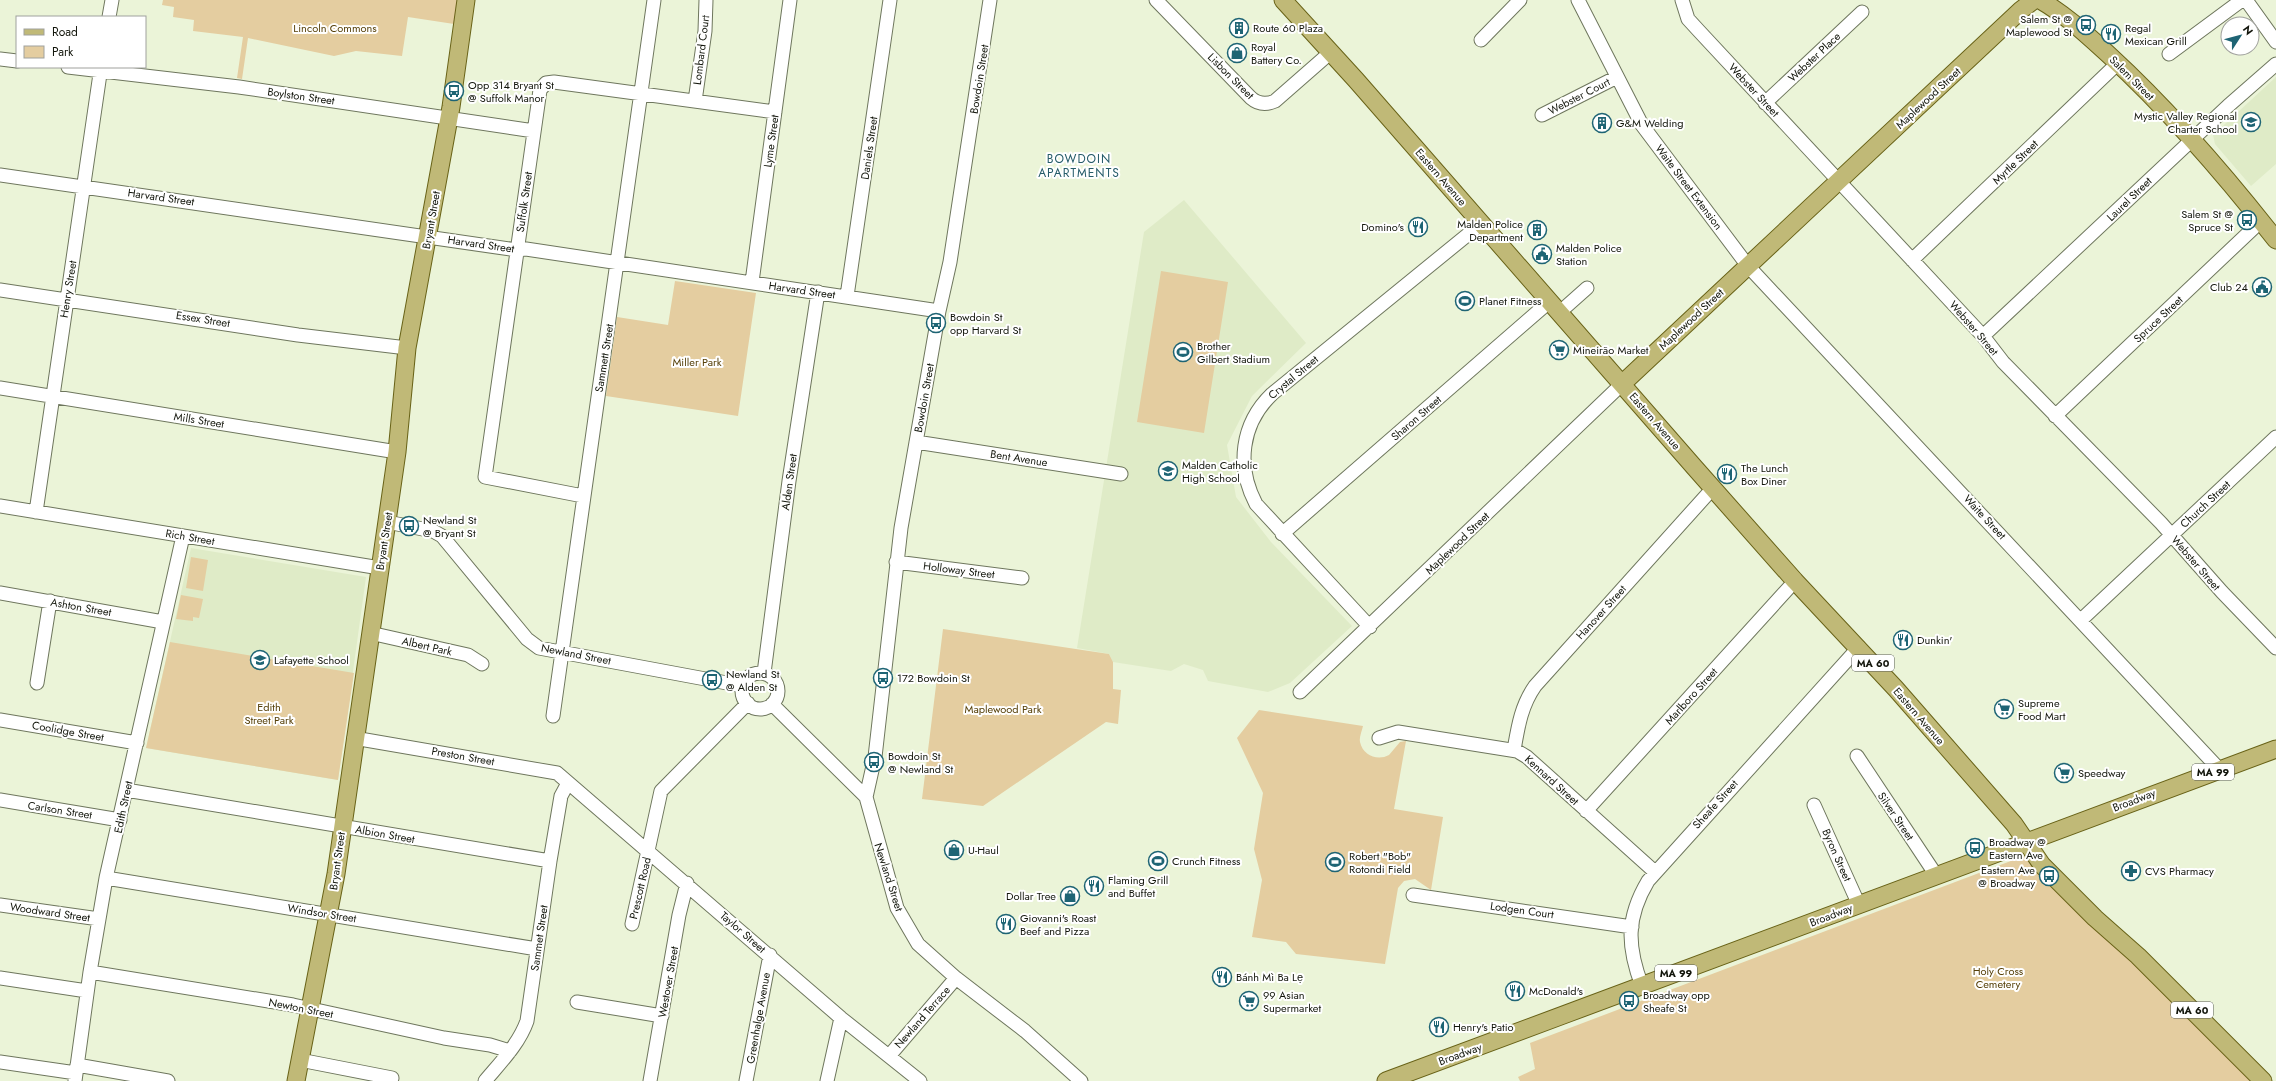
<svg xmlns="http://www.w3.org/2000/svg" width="2276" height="1081" viewBox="0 0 2276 1081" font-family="Jost,sans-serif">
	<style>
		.built { fill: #dfebc7 }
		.green { fill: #e4cda0 }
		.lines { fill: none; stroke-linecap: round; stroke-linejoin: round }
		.minor-casing { stroke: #6e765d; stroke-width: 15 }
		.major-casing { stroke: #686217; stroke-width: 19 }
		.minor { stroke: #fff; stroke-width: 13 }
		.major { stroke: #c0b977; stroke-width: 17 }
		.labels { text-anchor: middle; stroke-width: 4; stroke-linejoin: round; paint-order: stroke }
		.shield { fill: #fff; stroke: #595b54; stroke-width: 1 }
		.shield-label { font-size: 10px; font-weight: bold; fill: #12150b }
		.poi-label { font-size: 11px; fill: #12150b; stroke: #fff; text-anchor: start }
		.park-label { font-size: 11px; fill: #564009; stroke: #fff }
		.street-label { font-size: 11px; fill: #12150b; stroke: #fff }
		.neighbourhood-label { font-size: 12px; letter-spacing: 1px; fill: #265c69; stroke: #fff }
	</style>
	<rect width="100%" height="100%" fill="#ebf4d8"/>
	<!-- built -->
	<path class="built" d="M 2276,77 L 2276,164 L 2251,186 L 2215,144 L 2213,135 Z
		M 1184,200 L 1306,343 L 1252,396 L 1227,445 L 1236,497 L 1271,542 L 1352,626 L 1290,683 L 1268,692 L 1208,681 L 1203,670 L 1184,664 L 1171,671 L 1113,662 L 1109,654 L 1077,648 L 1144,232 Z
		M 191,548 L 366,577 L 338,780 L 146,748 Z"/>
	<!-- green -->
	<path class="green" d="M 163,0 L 457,0 L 454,24 L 408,17 L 402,56 L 356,51 L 334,56 L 248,38 L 242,79 L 237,78 L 243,37 L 193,31 L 194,20 L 173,17 L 174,7 L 162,5 Z
		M 1161,271 L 1228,282 L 1204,433 L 1137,422 Z
		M 675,281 L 756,293 L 738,416 L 606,396 L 617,317 L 668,325 Z
		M 191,557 L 208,560 L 203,591 L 186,588 Z
		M 181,595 L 203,599 L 199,618 L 193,617 L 193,621 L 176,619 Z
		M 943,629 L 1109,654 L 1113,662 L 1113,689 L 1121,690 L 1118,724 L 1106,722 L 983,806 L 922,799 Z
		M 170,642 L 354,673 L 338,780 L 146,748 Z
		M 1259,710 L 1363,726 C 1362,731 1359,737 1360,742 C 1363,756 1378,761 1389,755 L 1400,742 L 1406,741 L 1394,809 L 1443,817 L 1431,890 L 1415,879 L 1404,881 L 1398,888 L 1385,964 L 1296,954 L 1286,942 L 1252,937 L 1262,880 L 1254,849 L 1263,793 L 1237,738 Z
		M 2024,856 L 2252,1081 L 1520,1081 L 1518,1077 L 1535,1069 L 1530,1043 Z"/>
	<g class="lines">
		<!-- minor casing -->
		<g class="minor-casing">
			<path id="minor" d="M 1156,0 L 1251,98 C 1258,104 1266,105 1275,101 L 1331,52
				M 1578,0 L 1642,125 L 1748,266 L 2220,770
				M 1682,0 L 1688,19 L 1699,31 L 1983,336 L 2003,362 L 2161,523 L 2222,592 L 2276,648
				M 2246,0 L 2276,42
				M 109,17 L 112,0
				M 1481,40 L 1520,0
				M 2169,54 L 2242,0
				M 0,59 L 17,61
				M 68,67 L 239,87 L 534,131
				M 695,101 L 705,31 L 706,0
				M 1765,103 L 1862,12
				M 1542,115 L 1617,77
				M 0,175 L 517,250 L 526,249 L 939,311
				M 1912,260 L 2118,63
				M 752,282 L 790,0
				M 0,290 L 298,335 L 407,348
				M 847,296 L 890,0
				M 1560,312 L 1587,288
				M 1983,336 L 2228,106 L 2276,64
				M 0,388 L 397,452
				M 2055,416 L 2261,221
				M 916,442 L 1121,474
				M 583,496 L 485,477 L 540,90 L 546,83 L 554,82 L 775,112
				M 0,506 L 380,568
				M 36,512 L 101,67
				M 387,522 L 433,531 L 442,536 L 527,639 L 539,648 L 743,686
				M 1282,534 L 1550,301
				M 896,562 L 1022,578
				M 0,593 L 163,622
				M 2081,620 L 2276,437
				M 1370,627 L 1256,504 C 1236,466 1241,424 1272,394 L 1482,223
				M 370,633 L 468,655 L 482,664
				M 764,673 L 789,481 L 818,292
				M742 691a18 18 0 1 1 36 0a18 18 0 1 1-36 0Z
				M 37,683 L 50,601
				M 1300,692 L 1622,384
				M 772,704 L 866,797 L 897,908 L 918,944 L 956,978 L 1025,1031 L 1081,1081
				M 553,716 L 654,0
				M 0,720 L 137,743
				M 354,738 L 557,773 L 841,1018 L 920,1081
				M 1379,738 L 1398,732 L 1517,751 L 1527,757 L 1655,872
				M 1514,750 C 1518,727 1521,706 1535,686 L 1713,488
				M 1857,756 L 1936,875
				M 126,790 L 550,861
				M 866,797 L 875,757 L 901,528 L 939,311 L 950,262 L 990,0
				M 0,800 L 120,820
				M 1814,805 L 1859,905
				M 1586,811 L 1795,581
				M 106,878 L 537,949
				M 1413,895 L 1632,927
				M 0,905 L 99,919
				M 632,924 L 661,791 L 748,703
				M 90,972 L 293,1005 L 444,1038 L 490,1045 L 510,1051
				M 0,978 L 87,991
				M 1642,986 C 1627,946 1626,918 1648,881 L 1859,647
				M 577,1002 L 662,1016
				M 889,1056 L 956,978
				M 300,1060 L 392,1078
				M 0,1062 L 76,1073
				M 77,1065 L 168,1081
				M 75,1081 L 90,972 L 106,878 L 183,536
				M 485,1081 C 500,1063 519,1044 527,1021 L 550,861 L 561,796 L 568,783
				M 650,1081 L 679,915 L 687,883
				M 746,1081 L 770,955
				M 827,1081 L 841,1018"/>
		</g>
		<!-- major casing -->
		<g class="major-casing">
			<path id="major" d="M 1283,0 L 1356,80 L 1695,468 L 1795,581 L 1896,689 L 2014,824 L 2042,865 L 2095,918 L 2138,956 L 2263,1081
				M 2040,0 C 2066,15 2087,35 2109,55 C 2170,111 2225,175 2276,240
				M 1622,384 L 2021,10 L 2034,0
				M 296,1081 L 336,874 L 397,452 L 407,348 L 451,107 L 466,0
				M 1386,1081 C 1683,971 1979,858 2276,749"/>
		</g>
		<!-- minor -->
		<use href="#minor" class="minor"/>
		<!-- major -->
		<use href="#major" class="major"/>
	</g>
	<!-- icons -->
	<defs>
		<g id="bus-ring" transform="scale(1)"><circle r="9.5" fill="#fff" stroke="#1e6474" stroke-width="1.5"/><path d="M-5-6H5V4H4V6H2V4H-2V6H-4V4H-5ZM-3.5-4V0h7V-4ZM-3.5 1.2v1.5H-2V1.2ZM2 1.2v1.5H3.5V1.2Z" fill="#1e6474"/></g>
		<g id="building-ring" transform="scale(1)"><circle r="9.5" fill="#fff" stroke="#1e6474" stroke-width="1.5"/><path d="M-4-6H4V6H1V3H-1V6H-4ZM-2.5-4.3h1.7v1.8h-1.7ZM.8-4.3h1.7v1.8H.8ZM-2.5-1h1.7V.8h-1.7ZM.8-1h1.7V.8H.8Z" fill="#1e6474"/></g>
		<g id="restaurant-ring" transform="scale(1)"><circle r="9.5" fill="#fff" stroke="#1e6474" stroke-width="1.5"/><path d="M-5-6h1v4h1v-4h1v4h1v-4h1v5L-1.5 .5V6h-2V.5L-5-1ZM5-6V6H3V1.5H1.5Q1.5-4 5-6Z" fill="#1e6474"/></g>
		<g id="shop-ring" transform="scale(1)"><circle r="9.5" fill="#fff" stroke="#1e6474" stroke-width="1.5"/><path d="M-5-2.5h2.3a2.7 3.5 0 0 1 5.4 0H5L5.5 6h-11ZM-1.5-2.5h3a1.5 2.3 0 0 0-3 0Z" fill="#1e6474"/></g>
		<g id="school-ring" transform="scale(1)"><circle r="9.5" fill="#fff" stroke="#1e6474" stroke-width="1.5"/><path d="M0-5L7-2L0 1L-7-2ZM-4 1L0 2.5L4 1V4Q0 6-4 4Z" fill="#1e6474"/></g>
		<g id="civic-ring" transform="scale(1)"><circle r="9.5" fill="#fff" stroke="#1e6474" stroke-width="1.5"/><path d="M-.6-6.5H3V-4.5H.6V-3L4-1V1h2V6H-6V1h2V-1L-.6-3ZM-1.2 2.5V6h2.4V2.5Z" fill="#1e6474"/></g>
		<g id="stadium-ring" transform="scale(1)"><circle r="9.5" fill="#fff" stroke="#1e6474" stroke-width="1.5"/><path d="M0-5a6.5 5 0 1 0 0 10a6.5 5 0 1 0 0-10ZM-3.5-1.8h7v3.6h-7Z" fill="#1e6474"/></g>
		<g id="supermarket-ring" transform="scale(1)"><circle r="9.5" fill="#fff" stroke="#1e6474" stroke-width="1.5"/><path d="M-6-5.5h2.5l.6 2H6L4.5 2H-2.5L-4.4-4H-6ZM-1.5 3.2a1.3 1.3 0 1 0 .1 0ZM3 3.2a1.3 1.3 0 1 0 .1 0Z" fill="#1e6474"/></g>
		<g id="pharmacy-ring" transform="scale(1)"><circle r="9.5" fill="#fff" stroke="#1e6474" stroke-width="1.5"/><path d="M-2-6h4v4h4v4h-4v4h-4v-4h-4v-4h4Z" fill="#1e6474"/></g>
	</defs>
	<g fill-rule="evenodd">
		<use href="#bus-ring" x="2086" y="25"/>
		<use href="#building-ring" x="1239" y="28"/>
		<use href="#restaurant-ring" x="2111" y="34"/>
		<use href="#shop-ring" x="1237" y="53"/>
		<use href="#bus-ring" x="454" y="91"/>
		<use href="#school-ring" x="2251" y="122"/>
		<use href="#building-ring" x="1602" y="123"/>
		<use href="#bus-ring" x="2247" y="220"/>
		<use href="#restaurant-ring" x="1418" y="227"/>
		<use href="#building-ring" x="1537" y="230"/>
		<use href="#civic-ring" x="1542" y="254"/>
		<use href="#civic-ring" x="2262" y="287"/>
		<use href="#stadium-ring" x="1465" y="301"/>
		<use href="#bus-ring" x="936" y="323"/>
		<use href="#supermarket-ring" x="1559" y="350"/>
		<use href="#stadium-ring" x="1183" y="352"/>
		<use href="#school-ring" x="1168" y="471"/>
		<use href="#restaurant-ring" x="1727" y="474"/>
		<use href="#bus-ring" x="409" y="526"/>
		<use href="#restaurant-ring" x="1903" y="640"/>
		<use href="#school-ring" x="260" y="660"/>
		<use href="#bus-ring" x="883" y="678"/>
		<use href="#bus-ring" x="712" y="680"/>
		<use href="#supermarket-ring" x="2004" y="709"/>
		<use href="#bus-ring" x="874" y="762"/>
		<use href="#supermarket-ring" x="2064" y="773"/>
		<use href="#bus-ring" x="1975" y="848"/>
		<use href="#shop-ring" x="954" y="850"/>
		<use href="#stadium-ring" x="1158" y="861"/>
		<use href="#stadium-ring" x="1335" y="862"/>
		<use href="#pharmacy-ring" x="2131" y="871"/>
		<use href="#bus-ring" x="2049" y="876"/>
		<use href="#restaurant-ring" x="1094" y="886"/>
		<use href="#shop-ring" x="1070" y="896"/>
		<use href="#restaurant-ring" x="1006" y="924"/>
		<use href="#restaurant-ring" x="1222" y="977"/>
		<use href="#restaurant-ring" x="1515" y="991"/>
		<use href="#supermarket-ring" x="1249" y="1001"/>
		<use href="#bus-ring" x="1629" y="1001"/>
		<use href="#restaurant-ring" x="1439" y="1027"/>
	</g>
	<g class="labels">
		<!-- shield labels -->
		<g class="shield">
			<rect x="1852" y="655" width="42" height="16" rx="3"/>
			<rect x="2192" y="764" width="42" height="16" rx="3"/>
			<rect x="1655" y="965" width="42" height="16" rx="3"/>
			<rect x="2171" y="1002" width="42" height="16" rx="3"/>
		</g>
		<g class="shield-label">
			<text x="1873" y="667">MA 60</text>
			<text x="2213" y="776">MA 99</text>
			<text x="1676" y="977">MA 99</text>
			<text x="2192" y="1014">MA 60</text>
		</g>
		<!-- poi labels -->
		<g class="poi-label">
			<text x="2072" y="23" text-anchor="end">Salem St @<tspan x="2072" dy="13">Maplewood St</tspan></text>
			<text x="1253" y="32">Route 60 Plaza</text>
			<text x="2125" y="32">Regal<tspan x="2125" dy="13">Mexican Grill</tspan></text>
			<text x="1251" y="51">Royal<tspan x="1251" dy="13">Battery Co.</tspan></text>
			<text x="468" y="89">Opp 314 Bryant St<tspan x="468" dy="13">@ Suffolk Manor</tspan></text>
			<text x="2237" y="120" text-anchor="end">Mystic Valley Regional<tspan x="2237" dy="13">Charter School</tspan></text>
			<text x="1616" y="127">G&amp;M Welding</text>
			<text x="2233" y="218" text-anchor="end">Salem St @<tspan x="2233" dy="13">Spruce St</tspan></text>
			<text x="1523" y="228" text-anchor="end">Malden Police<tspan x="1523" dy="13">Department</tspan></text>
			<text x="1404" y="231" text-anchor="end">Domino's</text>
			<text x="1556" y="252">Malden Police<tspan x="1556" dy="13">Station</tspan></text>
			<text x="2248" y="291" text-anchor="end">Club 24</text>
			<text x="1479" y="305">Planet Fitness</text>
			<text x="950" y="321">Bowdoin St<tspan x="950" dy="13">opp Harvard St</tspan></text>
			<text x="1197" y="350">Brother<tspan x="1197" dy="13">Gilbert Stadium</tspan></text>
			<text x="1573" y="354">Mineirão Market</text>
			<text x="1182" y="469">Malden Catholic<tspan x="1182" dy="13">High School</tspan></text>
			<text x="1741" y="472">The Lunch<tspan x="1741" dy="13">Box Diner</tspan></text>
			<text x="423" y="524">Newland St<tspan x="423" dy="13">@ Bryant St</tspan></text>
			<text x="1917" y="644">Dunkin'</text>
			<text x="274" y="664">Lafayette School</text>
			<text x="726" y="678">Newland St<tspan x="726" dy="13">@ Alden St</tspan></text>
			<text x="897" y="682">172 Bowdoin St</text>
			<text x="2018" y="707">Supreme<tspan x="2018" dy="13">Food Mart</tspan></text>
			<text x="888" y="760">Bowdoin St<tspan x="888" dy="13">@ Newland St</tspan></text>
			<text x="2078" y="777">Speedway</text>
			<text x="1989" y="846">Broadway @<tspan x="1989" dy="13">Eastern Ave</tspan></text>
			<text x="968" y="854">U-Haul</text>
			<text x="1349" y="860">Robert "Bob"<tspan x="1349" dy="13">Rotondi Field</tspan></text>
			<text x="1172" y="865">Crunch Fitness</text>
			<text x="2035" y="874" text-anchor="end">Eastern Ave<tspan x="2035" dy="13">@ Broadway</tspan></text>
			<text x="2145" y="875">CVS Pharmacy</text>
			<text x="1108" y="884">Flaming Grill<tspan x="1108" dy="13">and Buffet</tspan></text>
			<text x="1056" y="900" text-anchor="end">Dollar Tree</text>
			<text x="1020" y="922">Giovanni's Roast<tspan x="1020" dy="13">Beef and Pizza</tspan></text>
			<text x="1236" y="981">Bánh Mì Ba Lẹ</text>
			<text x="1529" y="995">McDonald's</text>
			<text x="1263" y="999">99 Asian<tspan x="1263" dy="13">Supermarket</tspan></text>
			<text x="1643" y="999">Broadway opp<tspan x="1643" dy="13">Sheafe St</tspan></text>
			<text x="1453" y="1031">Henry's Patio</text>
		</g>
		<!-- park labels -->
		<g class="park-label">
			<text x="335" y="32">Lincoln Commons</text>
			<text x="697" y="366">Miller Park</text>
			<text x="269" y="711">Edith<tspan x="269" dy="13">Street Park</tspan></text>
			<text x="1003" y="713">Maplewood Park</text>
			<text x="1998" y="975">Holy Cross<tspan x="1998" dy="13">Cemetery</tspan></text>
		</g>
		<!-- street labels -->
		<g class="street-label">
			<text transform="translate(701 50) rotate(-83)" y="4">Lombard Court</text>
			<text transform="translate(1814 57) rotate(-43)" y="4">Webster Place</text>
			<text transform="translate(1231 76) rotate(45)" y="4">Lisbon Street</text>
			<text transform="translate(2132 78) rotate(45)" y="4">Salem Street</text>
			<text transform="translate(979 79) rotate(-81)" y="4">Bowdoin Street</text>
			<text transform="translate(1754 90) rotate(47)" y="4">Webster Street</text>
			<text transform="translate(301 96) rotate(8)" y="4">Boylston Street</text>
			<text transform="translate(1579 96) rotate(-27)" y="4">Webster Court</text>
			<text transform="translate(1928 98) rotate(-43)" y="4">Maplewood Street</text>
			<text transform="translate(771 141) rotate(-82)" y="4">Lyme Street</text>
			<text transform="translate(869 148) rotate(-82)" y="4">Daniels Street</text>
			<text transform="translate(2015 162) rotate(-44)" y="4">Myrtle Street</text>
			<text transform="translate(1441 177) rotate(49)" y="4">Eastern Avenue</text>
			<text transform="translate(1689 187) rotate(53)" y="4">Waite Street Extension</text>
			<text transform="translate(161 197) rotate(8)" y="4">Harvard Street</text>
			<text transform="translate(2129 199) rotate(-44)" y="4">Laurel Street</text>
			<text transform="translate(524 202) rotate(-82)" y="4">Suffolk Street</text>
			<text transform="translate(431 220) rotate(-80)" y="4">Bryant Street</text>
			<text transform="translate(481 244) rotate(8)" y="4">Harvard Street</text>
			<text transform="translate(68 289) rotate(-81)" y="4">Henry Street</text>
			<text transform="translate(802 290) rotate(8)" y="4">Harvard Street</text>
			<text transform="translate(203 319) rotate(9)" y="4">Essex Street</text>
			<text transform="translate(1691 319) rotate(-43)" y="4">Maplewood Street</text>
			<text transform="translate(2158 319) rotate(-43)" y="4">Spruce Street</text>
			<text transform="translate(1974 328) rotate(49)" y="4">Webster Street</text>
			<text transform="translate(604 358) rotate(-81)" y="4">Sammett Street</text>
			<text transform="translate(1293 377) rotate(-40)" y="4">Crystal Street</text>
			<text transform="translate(924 398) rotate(-80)" y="4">Bowdoin Street</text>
			<text transform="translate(1416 418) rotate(-41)" y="4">Sharon Street</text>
			<text transform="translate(199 420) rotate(9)" y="4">Mills Street</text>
			<text transform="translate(1655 421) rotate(49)" y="4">Eastern Avenue</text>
			<text transform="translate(1019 458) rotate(9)" y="4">Bent Avenue</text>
			<text transform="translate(789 482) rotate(-82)" y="4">Alden Street</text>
			<text transform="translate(2205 504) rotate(-43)" y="4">Church Street</text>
			<text transform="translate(1985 517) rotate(47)" y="4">Waite Street</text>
			<text transform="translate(190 537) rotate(10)" y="4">Rich Street</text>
			<text transform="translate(384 541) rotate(-81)" y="4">Bryant Street</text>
			<text transform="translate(1457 543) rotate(-44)" y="4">Maplewood Street</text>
			<text transform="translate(2196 563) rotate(49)" y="4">Webster Street</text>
			<text transform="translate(959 570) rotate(7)" y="4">Holloway Street</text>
			<text transform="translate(81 607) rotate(10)" y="4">Ashton Street</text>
			<text transform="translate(1601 612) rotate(-48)" y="4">Hanover Street</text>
			<text transform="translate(427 646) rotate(13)" y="4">Albert Park</text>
			<text transform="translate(576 654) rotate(11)" y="4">Newland Street</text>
			<text transform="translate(1691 696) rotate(-48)" y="4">Marlboro Street</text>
			<text transform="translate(1919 716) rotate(49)" y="4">Eastern Avenue</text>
			<text transform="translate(68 731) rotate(10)" y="4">Coolidge Street</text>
			<text transform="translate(463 756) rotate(10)" y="4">Preston Street</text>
			<text transform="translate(1552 780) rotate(42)" y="4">Kennard Street</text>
			<text transform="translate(2134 800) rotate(-21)" y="4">Broadway</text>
			<text transform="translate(1715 804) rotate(-48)" y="4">Sheafe Street</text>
			<text transform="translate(123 807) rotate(-78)" y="4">Edith Street</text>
			<text transform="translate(60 810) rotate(9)" y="4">Carlson Street</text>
			<text transform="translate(1896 816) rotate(56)" y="4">Silver Street</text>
			<text transform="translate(385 834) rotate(10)" y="4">Albion Street</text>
			<text transform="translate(1837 855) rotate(66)" y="4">Byron Street</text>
			<text transform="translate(337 861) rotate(-82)" y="4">Bryant Street</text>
			<text transform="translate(889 877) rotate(72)" y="4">Newland Street</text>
			<text transform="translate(640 888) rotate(-77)" y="4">Prescott Road</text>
			<text transform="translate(1522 910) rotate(8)" y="4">Lodgen Court</text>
			<text transform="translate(50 912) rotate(8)" y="4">Woodward Street</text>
			<text transform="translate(322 913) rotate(9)" y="4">Windsor Street</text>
			<text transform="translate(1831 915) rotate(-21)" y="4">Broadway</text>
			<text transform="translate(743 932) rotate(41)" y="4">Taylor Street</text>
			<text transform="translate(539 938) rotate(-82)" y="4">Sammet Street</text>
			<text transform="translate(668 982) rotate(-80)" y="4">Westover Street</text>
			<text transform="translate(301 1008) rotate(11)" y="4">Newton Street</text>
			<text transform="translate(922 1017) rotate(-49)" y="4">Newland Terrace</text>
			<text transform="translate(758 1018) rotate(-80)" y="4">Greenhalge Avenue</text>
			<text transform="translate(1460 1054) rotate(-20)" y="4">Broadway</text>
		</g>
		<!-- neighbourhood labels -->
		<g class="neighbourhood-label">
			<text x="1079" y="163">BOWDOIN<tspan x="1079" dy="14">APARTMENTS</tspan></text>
		</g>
	</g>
	<!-- legend -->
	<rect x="16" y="16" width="130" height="52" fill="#ffffff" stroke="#a0a19d"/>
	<rect x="24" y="29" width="20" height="6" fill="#c0b977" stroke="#a0a19d"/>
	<text x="52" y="36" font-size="12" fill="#12150b">Road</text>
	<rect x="24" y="46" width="20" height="12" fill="#e4cda0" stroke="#a0a19d"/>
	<text x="52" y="56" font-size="12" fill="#12150b">Park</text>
	<!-- north arrow -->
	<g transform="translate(2240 36) rotate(54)"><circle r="19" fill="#ffffff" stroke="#a0a19d"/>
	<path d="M0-3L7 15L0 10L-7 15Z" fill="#1e6474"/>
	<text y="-6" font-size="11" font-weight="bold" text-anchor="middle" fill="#12150b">N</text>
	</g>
</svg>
